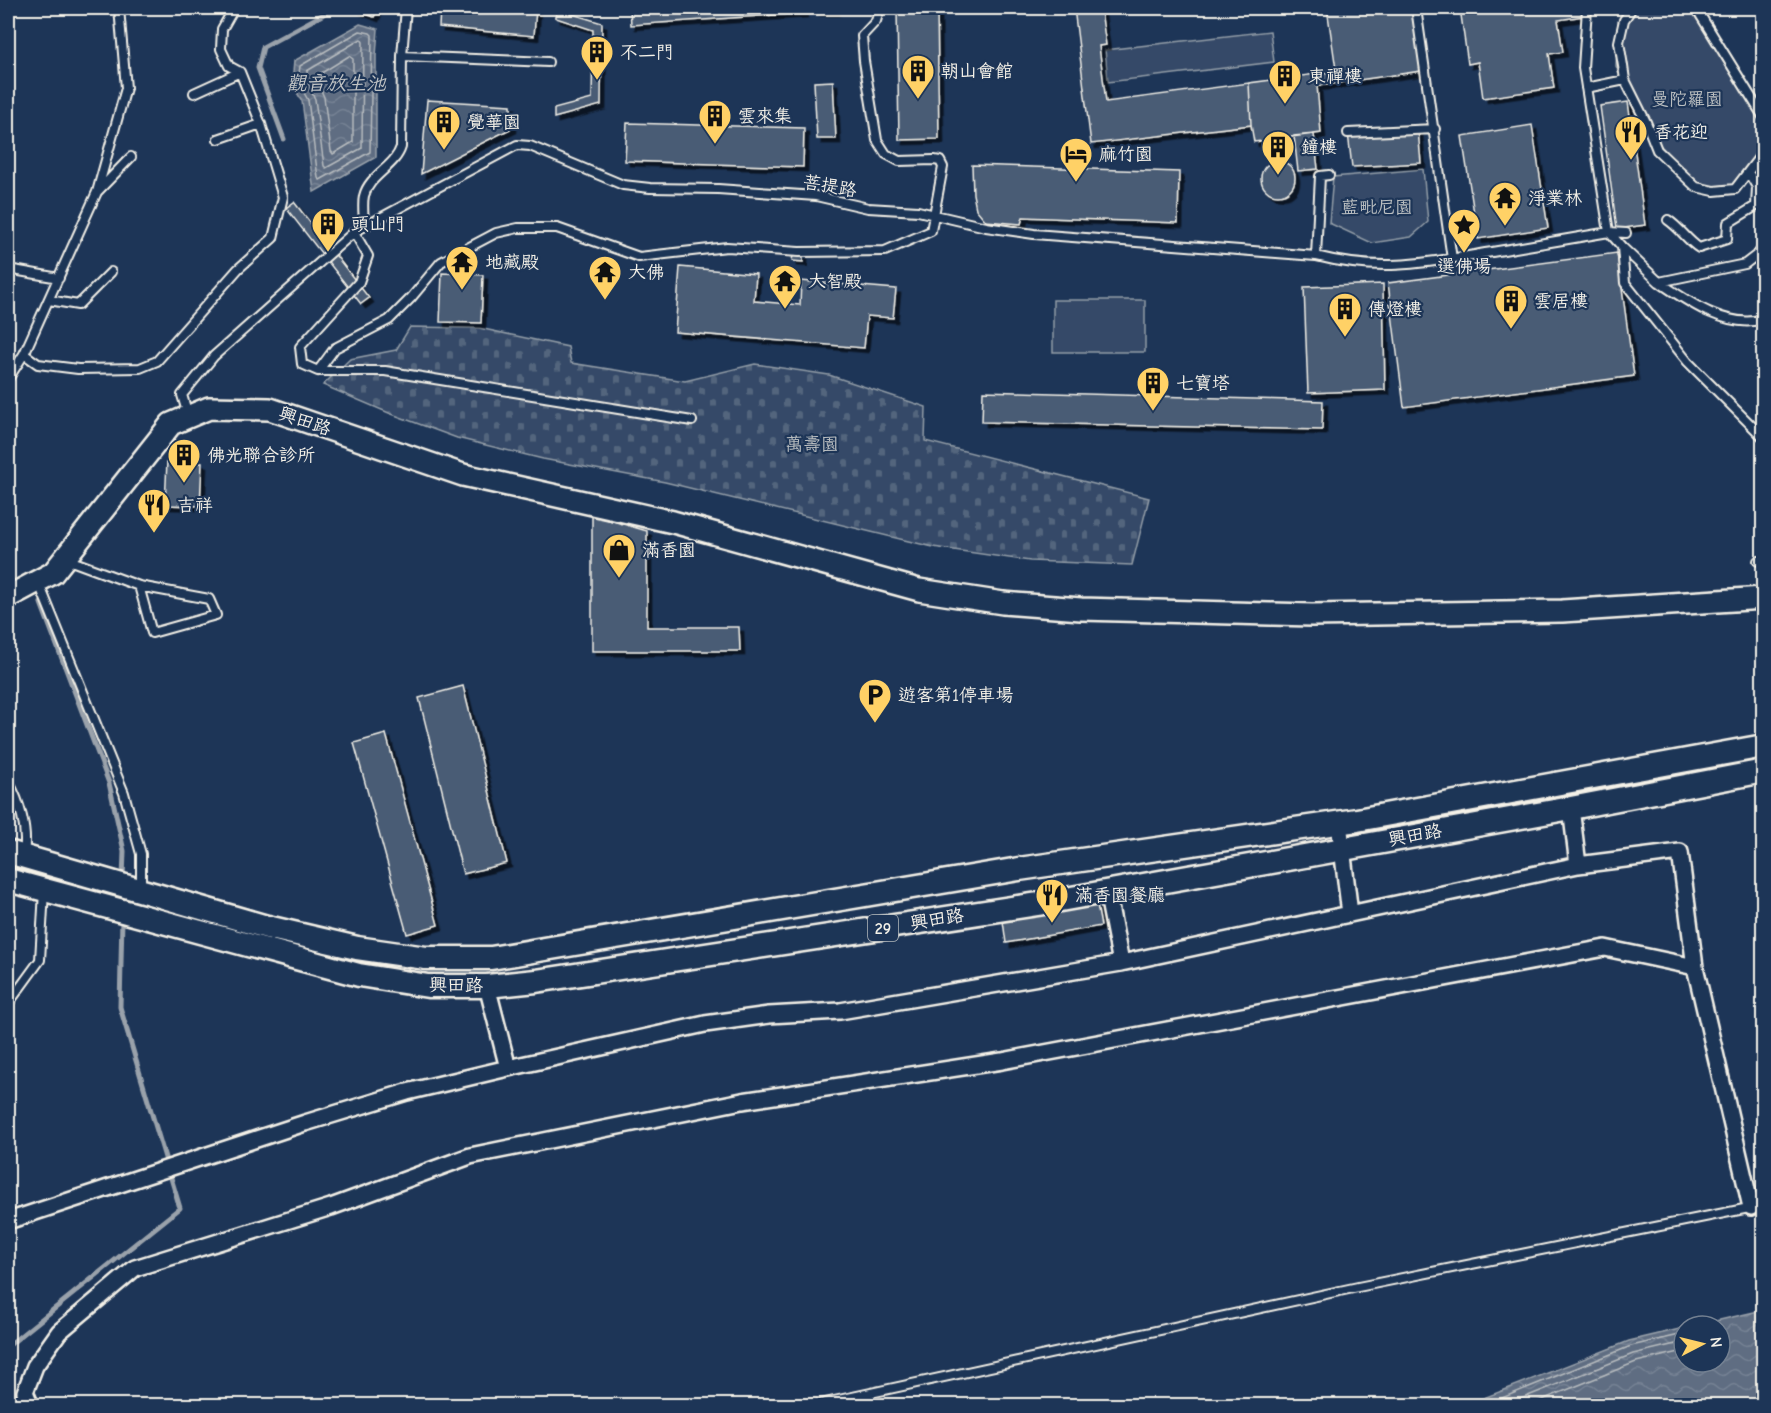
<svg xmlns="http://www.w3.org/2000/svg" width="1771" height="1413" viewBox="0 0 1771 1413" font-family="'Comic Neue','LXGW WenKai TC',sans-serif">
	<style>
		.green { fill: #354a67; stroke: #949ea8; stroke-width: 1.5 }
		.cemetery { fill: url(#cemetery-stones); stroke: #949ea8; stroke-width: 1.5 }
		.water { fill: url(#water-waves); stroke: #9aa2ab; stroke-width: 1.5 }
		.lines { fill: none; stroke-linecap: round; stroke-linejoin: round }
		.shore { stroke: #b8bcbf; stroke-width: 1.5 }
		.stream { stroke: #9aa2ab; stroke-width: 5 }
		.building { fill: #485b74; stroke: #f4f1e8; stroke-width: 1.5; filter: url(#shadow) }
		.lane-casing { stroke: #f4f1e8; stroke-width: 12 }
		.street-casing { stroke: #f4f1e8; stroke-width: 20 }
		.secondary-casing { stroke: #f4f1e8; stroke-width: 26 }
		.primary-casing { stroke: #f4f1e8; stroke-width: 27 }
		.lane { stroke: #1d3557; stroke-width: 8 }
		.street { stroke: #1d3557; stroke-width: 15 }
		.secondary { stroke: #1d3557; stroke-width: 21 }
		.primary { stroke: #1d3557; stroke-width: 22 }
		.labels { text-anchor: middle; stroke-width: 4.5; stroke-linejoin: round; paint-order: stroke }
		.shield { fill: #1d3557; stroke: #b4b9bc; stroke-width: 1.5 }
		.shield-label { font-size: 16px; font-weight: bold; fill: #f4f1e8 }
		.poi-label { font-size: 18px; fill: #f4f1e8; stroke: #1d3557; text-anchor: start }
		.park-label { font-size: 18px; fill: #bbbfc1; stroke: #1d3557 }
		.street-label { font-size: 18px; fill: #f4f1e8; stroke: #1d3557 }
		.water-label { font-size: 20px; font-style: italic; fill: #c0c3c4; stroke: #1d3557 }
	</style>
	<defs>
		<pattern id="cemetery-stones" width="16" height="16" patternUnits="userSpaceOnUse" patternTransform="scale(1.5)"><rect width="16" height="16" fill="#354a67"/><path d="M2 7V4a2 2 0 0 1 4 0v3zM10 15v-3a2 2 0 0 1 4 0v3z" fill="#53657d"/></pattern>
		<pattern id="water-waves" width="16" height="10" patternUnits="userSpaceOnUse" patternTransform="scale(1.5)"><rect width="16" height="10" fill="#5e6d82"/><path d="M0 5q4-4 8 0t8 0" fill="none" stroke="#768294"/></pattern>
		<filter id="shadow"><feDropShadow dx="4.5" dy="4.5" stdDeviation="0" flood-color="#0009"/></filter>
	</defs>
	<rect width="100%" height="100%" fill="#1d3557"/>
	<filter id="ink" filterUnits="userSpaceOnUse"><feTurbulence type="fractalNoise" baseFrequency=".0167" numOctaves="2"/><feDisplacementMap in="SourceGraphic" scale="12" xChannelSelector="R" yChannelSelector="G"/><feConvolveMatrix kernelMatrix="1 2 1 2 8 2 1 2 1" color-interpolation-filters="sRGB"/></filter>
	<g filter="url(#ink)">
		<!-- green -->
		<path class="green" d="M 1629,8 L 1693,8 L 1762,123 L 1761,149 L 1734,186 L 1715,188 L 1698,185 L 1643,127 L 1616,66 L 1618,22 Z
			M 1270,31 L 1274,62 L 1108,82 L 1105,50 Z
			M 1423,169 L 1428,222 L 1411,237 L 1372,243 L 1329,223 L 1333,177 Z
			M 1053,300 L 1145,300 L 1145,352 L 1053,352 Z"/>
		<!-- cemetery -->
		<path class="cemetery" d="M 410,327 L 479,328 L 568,347 L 571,363 L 685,381 L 755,364 L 829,375 L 926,407 L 925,441 L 1149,498 L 1132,565 L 1030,561 L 933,547 L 665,482 L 543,459 L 457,438 L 389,413 L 323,385 L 350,359 L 396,350 Z"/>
		<!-- water -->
		<path class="water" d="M 360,24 L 378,29 L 376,56 L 376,157 L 314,192 L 302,101 L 292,84 L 294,61 Z
			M 1763,1310 L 1763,1405 L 1466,1405 L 1629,1341 L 1684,1328 L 1684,1362 L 1720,1362 L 1720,1326 L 1694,1326 Z"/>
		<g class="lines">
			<!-- shore -->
			<path class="shore" d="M 360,31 L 370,33 L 372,35 L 370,152 L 320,180 L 318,178 L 308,100 L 298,82 L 300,66 Z
				M 361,39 L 363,42 L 362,148 L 326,168 L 324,166 L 315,99 L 306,81 L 307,71 Z
				M 349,56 L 353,59 L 353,142 L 333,154 L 331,151 L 324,97 L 315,77 Z
				M 1482,1406 L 1631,1346 L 1684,1334
				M 1503,1406 L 1633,1354 L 1684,1342
				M 1527,1406 L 1636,1362 L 1684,1351"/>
			<!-- stream -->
			<path class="stream" d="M 284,139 L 258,68 L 263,47 L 322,15 L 330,8
				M 41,603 L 109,783 L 124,851 L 123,879
				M 8,1346 L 180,1208 L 120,1007 L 122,918"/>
		</g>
		<!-- building -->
		<path class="building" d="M 357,8 L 378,8 L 374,17 L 356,10 Z
			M 440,8 L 536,8 L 534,36 L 439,27 Z
			M 630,8 L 803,8 L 803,13 L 631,25 Z
			M 816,8 L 835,8 L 835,11 L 816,11 Z
			M 897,8 L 937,8 L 939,139 L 899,140 Z
			M 1074,8 L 1094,8 L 1095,11 L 1101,11 L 1106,45 L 1099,46 L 1106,102 L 1249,83 L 1251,125 L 1091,144 Z
			M 1327,8 L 1412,8 L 1421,71 L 1338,83 Z
			M 1460,8 L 1582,8 L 1583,16 L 1558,20 L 1563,52 L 1549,54 L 1554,88 L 1483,98 L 1478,62 L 1468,64 Z
			M 556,9 L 602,23 L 601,105 L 554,118 L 554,109 L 592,99 L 593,30 L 556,18 Z
			M 1336,71 L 1338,83 L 1318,86 L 1316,74 Z
			M 1316,74 L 1321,133 L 1254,142 L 1251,125 L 1249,83 Z
			M 833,81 L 836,139 L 817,139 L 814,82 Z
			M 427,100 L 511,105 L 512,128 L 421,174 Z
			M 1628,102 L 1645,225 L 1617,229 L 1600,106 Z
			M 627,123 L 804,128 L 803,167 L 625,161 Z
			M 1532,125 L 1548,228 L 1478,239 L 1462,136 Z
			M 1418,130 L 1421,163 L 1352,167 L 1348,133 Z
			M 1314,134 L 1318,169 L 1298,171 L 1294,136 Z
			M1261 178a17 17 0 1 1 34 0a17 17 0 1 1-34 0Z
			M 972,165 L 1179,172 L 1178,223 L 1023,217 L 1021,224 L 986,221 L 976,209 L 973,194 Z
			M 294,202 L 369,298 L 361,304 L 286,208 Z
			M 1617,253 L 1634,376 L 1404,407 L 1388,283 Z
			M 793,255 L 803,256 L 803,262 L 792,261 Z
			M 680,267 L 756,274 L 754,301 L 800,305 L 801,281 L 896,289 L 893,318 L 867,316 L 864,348 L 675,332 Z
			M 442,273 L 483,275 L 481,323 L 440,322 Z
			M 1383,284 L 1385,390 L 1308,393 L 1304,287 Z
			M 983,391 L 1323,401 L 1322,430 L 982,422 Z
			M 167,461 L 202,463 L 200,506 L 165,505 Z
			M 592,515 L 647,531 L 647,627 L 739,627 L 740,651 L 592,651 Z
			M 463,686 L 507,863 L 463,874 L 419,698 Z
			M 386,734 L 438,925 L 407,934 L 354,743 Z
			M 1097,905 L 1101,926 L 1006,943 L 1003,921 Z"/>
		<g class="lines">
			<!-- lane casing -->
			<g class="lane-casing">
				<path id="lane" d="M 1416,8 L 1452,259
					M 1587,8 L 1583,68 L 1609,232 L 1622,247 L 1625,283 L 1688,362 L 1764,438
					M 1632,8 L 1624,20 L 1619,42 L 1623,66 L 1625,80 L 1646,122 L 1657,150 L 1696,187 L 1714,191 L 1735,189 L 1764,151
					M 1696,8 L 1764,118
					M 402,56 L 548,62
					M 1586,88 L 1625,80
					M 194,93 L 240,72
					M 1348,133 L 1435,129
					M 218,139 L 261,124
					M 98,191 L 131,157
					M 1668,220 C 1680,228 1687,240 1699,248 L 1727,239 L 1728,223 L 1756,206 L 1757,187 L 1748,172
					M 364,225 C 364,216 362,205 364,196 C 369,175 395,167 401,147 L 402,56 L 406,8
					M 354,232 L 368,256 L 359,282 L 300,347 L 302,364 L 318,371 L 335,348 L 389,320 L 411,298 L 441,262 L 496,233 L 518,228 L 557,228 L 639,257 L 727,247 L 799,252 L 885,251 L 931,231 L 943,167 L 940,161 L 934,160 L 899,161 L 886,154 L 877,140 L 864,61 L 862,36 L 876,21 L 880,8
					M 1622,247 L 1659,282 L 1745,264 L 1758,254 L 1764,246
					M 1316,256 L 1320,176 L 1329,175
					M 8,269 L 59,278
					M 1659,282 C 1687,301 1727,330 1764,319
					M 49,300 L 78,305 L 111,272
					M 24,354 L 38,364 L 78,369 L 140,368 L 157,361 L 238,269 L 273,238 L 283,197 L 261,124 L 240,72 L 229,66 L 221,49 L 222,29 L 234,8
					M 318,371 L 385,371 L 692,421
					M 8,379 L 24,354 L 97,192 L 126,88 L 119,8
					M 188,415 L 182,395 L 214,356 L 354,232 L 517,145 L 530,146 L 623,185 L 650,188 L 718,189 L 816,196 L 868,208 L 918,211 L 986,227 L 1034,234 L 1316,256 C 1382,273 1426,263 1492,252 C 1531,245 1570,239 1609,232 L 1626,233
					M 66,559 L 139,586 L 152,633 L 216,615 L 209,599 L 139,586
					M 1758,561 L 1764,561
					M 38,581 L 124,793 L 141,854 L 141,889
					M 8,781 C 20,802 28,830 24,854
					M 8,1004 L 40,960 L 44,891
					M 811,1406 L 1358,1287 L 1764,1205"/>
			</g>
			<!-- street casing -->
			<g class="street-casing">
				<path id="street" d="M 1571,808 L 1578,865 L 1680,852 L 1695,967 L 1751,1207
					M 1339,823 L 1350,914
					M 1107,891 L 1121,963
					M 487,986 L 508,1068
					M 8,1221 L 305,1123 L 407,1092 L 508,1068 L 705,1024 L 769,1015 L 840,1011 L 1121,963 L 1578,865
					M 31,1406 L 25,1392 L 35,1366 L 59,1332 L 135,1268 L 331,1207 L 470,1156 L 742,1101 L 1002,1061 L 1605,948 L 1695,967"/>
			</g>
			<!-- secondary casing -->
			<g class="secondary-casing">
				<path id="secondary" d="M 8,597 L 53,573 L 171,424 L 209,408 L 270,409 L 463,475 L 673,522 L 919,590 L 1003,603 L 1081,609 L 1312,615 L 1562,611 L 1764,598"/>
			</g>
			<!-- primary casing -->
			<g class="primary-casing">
				<path id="primary" d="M 8,852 L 267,927 L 357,948 L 426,958 L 491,958 L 1019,869 L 1357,820 L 1764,746
					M 8,880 L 359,975 L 428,986 L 487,986 L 536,981 L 1038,904 L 1571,808 L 1764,771"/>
			</g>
			<!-- lane -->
			<use href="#lane" class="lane"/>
			<!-- street -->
			<use href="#street" class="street"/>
			<!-- secondary -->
			<use href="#secondary" class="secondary"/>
			<!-- primary -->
			<use href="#primary" class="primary"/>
		</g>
	</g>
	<!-- icons -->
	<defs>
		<g id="building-pin" transform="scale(1.725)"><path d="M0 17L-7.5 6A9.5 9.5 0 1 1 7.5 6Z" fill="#ffd166" stroke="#1d3557"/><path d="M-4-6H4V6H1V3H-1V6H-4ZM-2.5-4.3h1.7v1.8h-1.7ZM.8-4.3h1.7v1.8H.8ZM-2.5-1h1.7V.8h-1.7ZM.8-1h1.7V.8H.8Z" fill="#111"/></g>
		<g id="restaurant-pin" transform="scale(1.725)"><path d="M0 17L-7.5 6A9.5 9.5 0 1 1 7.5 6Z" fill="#ffd166" stroke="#1d3557"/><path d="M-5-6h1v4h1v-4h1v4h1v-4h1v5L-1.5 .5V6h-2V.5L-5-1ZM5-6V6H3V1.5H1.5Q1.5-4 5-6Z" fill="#111"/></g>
		<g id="hotel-pin" transform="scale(1.725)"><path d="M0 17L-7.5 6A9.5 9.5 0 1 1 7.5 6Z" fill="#ffd166" stroke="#1d3557"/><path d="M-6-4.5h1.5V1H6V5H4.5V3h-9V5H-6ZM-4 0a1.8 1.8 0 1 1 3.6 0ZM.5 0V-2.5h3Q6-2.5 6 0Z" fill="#111"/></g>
		<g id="temple-pin" transform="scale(1.725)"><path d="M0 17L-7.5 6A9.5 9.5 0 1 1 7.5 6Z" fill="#ffd166" stroke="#1d3557"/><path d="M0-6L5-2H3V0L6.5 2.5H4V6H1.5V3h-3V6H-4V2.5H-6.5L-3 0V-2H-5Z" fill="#111"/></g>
		<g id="sight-pin" transform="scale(1.725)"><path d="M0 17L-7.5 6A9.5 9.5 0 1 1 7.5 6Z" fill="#ffd166" stroke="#1d3557"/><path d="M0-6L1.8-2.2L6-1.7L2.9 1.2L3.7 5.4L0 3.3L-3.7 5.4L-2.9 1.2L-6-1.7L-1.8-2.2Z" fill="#111"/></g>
		<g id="shop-pin" transform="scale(1.725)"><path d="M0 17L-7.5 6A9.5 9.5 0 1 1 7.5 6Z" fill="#ffd166" stroke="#1d3557"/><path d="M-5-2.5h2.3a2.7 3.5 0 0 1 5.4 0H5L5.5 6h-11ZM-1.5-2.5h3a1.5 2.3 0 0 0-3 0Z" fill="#111"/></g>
		<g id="parking-pin" transform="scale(1.725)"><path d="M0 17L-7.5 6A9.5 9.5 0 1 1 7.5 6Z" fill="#ffd166" stroke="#1d3557"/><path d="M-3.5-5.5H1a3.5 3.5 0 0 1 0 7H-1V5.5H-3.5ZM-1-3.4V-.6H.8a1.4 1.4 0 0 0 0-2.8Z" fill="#111"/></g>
	</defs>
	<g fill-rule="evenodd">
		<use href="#building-pin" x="597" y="52"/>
		<use href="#building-pin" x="918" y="71"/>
		<use href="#building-pin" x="1285" y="76"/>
		<use href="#building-pin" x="715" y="116"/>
		<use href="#building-pin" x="444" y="122"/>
		<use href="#restaurant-pin" x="1631" y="132"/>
		<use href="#building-pin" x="1278" y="147"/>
		<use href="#hotel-pin" x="1076" y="154"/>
		<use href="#temple-pin" x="1505" y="198"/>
		<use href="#building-pin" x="328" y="224"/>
		<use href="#sight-pin" x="1464" y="225"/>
		<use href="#temple-pin" x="462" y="262"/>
		<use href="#temple-pin" x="605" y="272"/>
		<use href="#temple-pin" x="785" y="281"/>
		<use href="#building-pin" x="1511" y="301"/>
		<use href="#building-pin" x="1345" y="309"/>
		<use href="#building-pin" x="1153" y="383"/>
		<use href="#building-pin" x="184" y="455"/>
		<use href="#restaurant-pin" x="154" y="505"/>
		<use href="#shop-pin" x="619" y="550"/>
		<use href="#parking-pin" x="875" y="695"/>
		<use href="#restaurant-pin" x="1052" y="895"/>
	</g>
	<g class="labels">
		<!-- shield labels -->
		<rect class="shield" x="868" y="915" width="30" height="26" rx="4.5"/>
		<g class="shield-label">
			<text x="883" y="934">29</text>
		</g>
		<!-- poi labels -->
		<g class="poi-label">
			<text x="620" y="58">不二門</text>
			<text x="941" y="77">朝山會館</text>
			<text x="1308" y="82">東禪樓</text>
			<text x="738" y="122">雲來集</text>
			<text x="467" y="128">覺華園</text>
			<text x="1654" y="138">香花迎</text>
			<text x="1301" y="153">鐘樓</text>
			<text x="1099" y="160">麻竹園</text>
			<text x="1528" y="204">淨業林</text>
			<text x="351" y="230">頭山門</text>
			<text x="485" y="268">地藏殿</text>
			<text x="1464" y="272" text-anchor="middle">選佛場</text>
			<text x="628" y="278">大佛</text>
			<text x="808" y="287">大智殿</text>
			<text x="1534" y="307">雲居樓</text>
			<text x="1368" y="315">傳燈樓</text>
			<text x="1176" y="389">七寶塔</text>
			<text x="207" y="461">佛光聯合診所</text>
			<text x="177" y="511">吉祥</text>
			<text x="642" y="556">滿香園</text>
			<text x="898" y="701">遊客第1停車場</text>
			<text x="1075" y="901">滿香園餐廳</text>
		</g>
		<!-- park labels -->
		<g class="park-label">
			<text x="1687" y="105">曼陀羅園</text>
			<text x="1377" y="213">藍毗尼園</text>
			<text x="812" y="450">萬壽園</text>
		</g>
		<!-- street labels -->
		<g class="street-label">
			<text transform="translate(830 186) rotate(10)" y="6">菩提路</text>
			<text transform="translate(305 421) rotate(19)" y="6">興田路</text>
			<text transform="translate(1415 835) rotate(-10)" y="6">興田路</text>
			<text transform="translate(937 919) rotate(-9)" y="6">興田路</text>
			<text transform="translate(456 985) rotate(1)" y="6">興田路</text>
		</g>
		<!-- water labels -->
		<g class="water-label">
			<text x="336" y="90">觀音放生池</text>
		</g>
	</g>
	<!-- margin -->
	<rect width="1771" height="1413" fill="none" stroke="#1d3557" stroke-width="30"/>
	<rect x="15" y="15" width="1741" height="1383" fill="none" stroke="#f4f1e8" stroke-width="2" filter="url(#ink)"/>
	<!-- north arrow -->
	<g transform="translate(1702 1344) rotate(83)"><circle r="28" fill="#1d3557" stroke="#738091" stroke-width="1.5"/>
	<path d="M0-4.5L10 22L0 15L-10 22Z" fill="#ffd166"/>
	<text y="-9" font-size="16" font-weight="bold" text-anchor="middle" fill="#f4f1e8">N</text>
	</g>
</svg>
